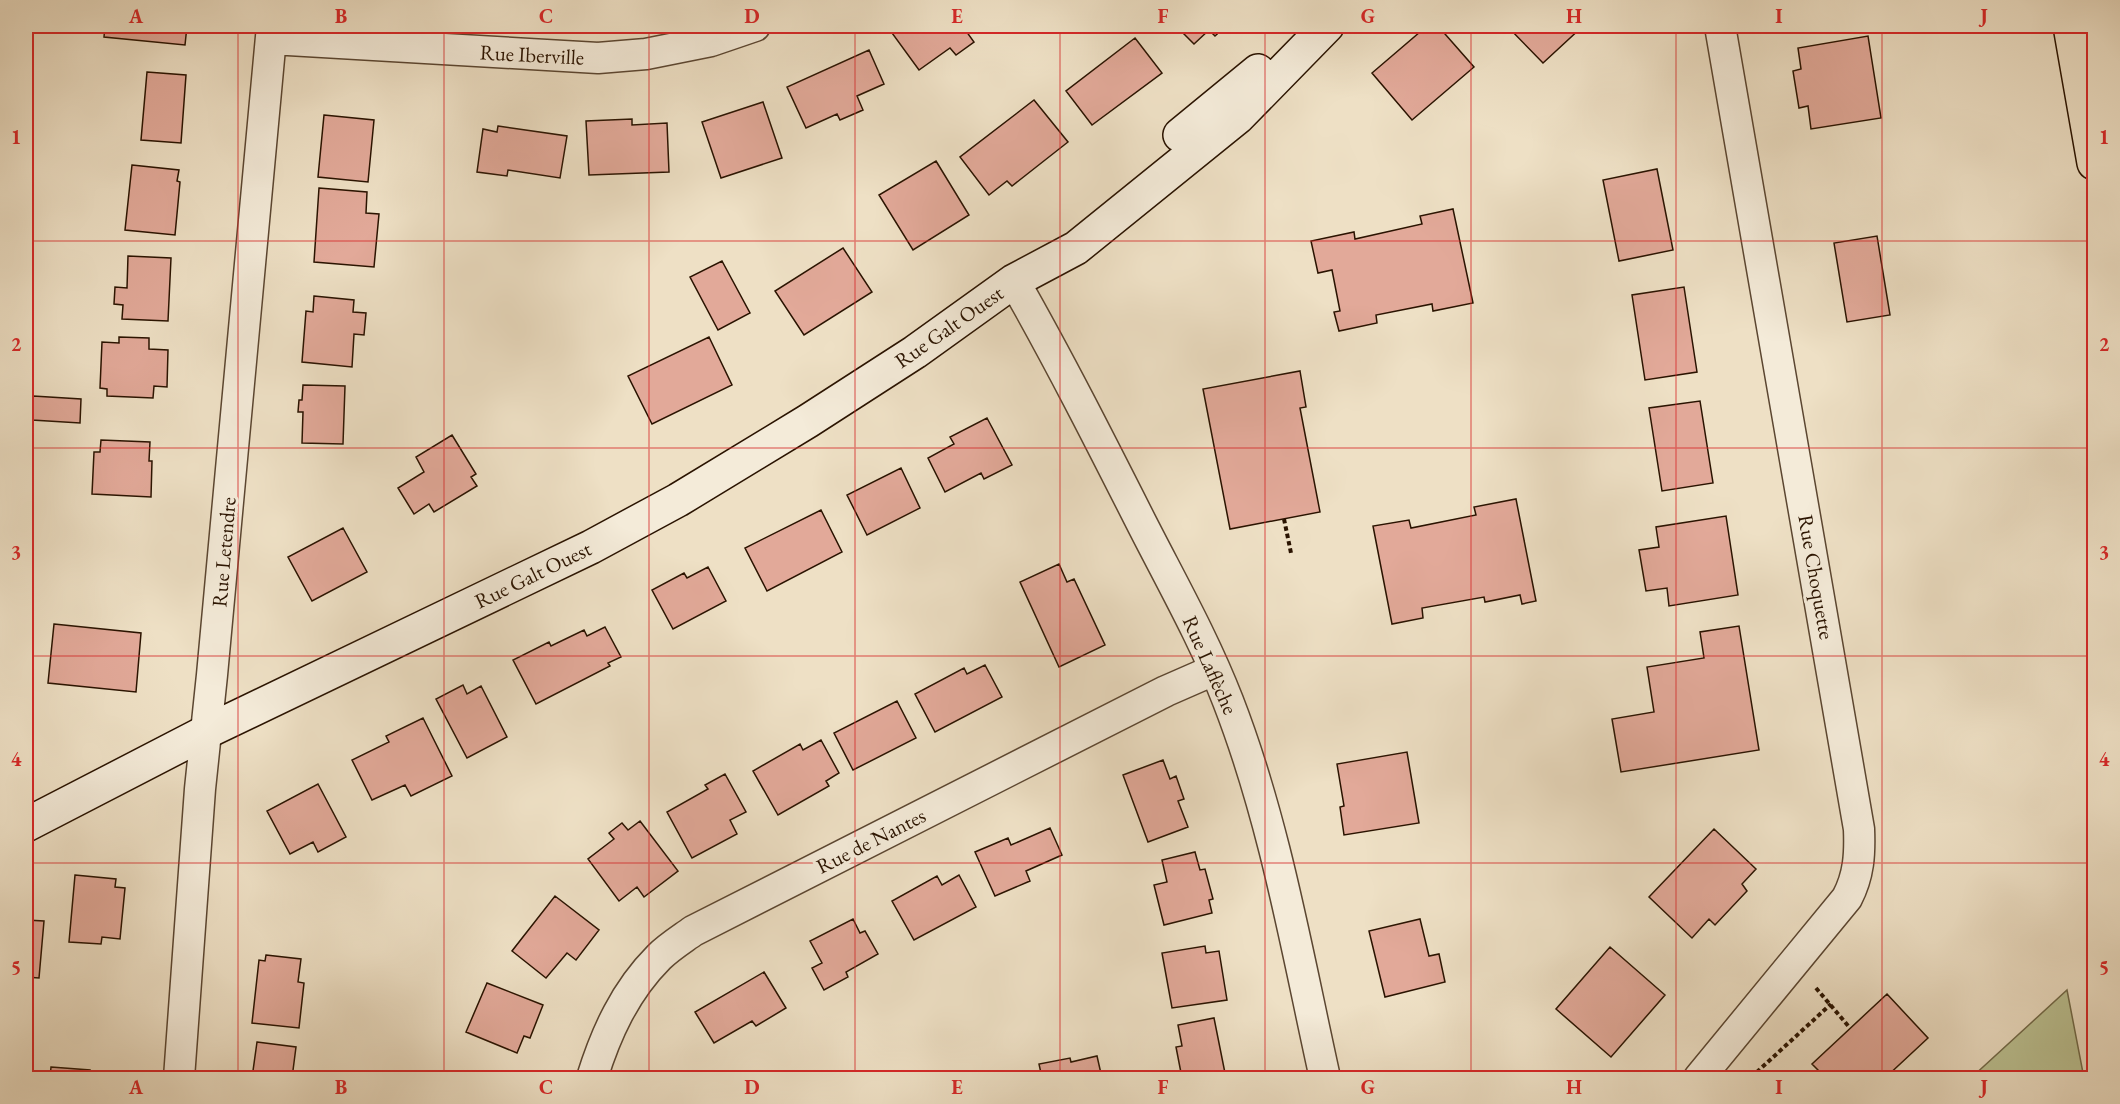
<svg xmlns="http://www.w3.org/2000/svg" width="2120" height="1104" viewBox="0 0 2120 1104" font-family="'EB Garamond',serif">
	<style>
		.green { fill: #bbc192; stroke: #726a49; stroke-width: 1.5 }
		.building { fill: #e2a999; stroke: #2a1300; stroke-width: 1.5 }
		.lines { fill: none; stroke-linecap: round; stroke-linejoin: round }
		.street-casing { stroke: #5b4631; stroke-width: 33 }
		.secondary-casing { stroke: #2a1300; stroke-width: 36 }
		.highway-casing { stroke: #2a1300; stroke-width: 36 }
		.path { stroke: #2a1300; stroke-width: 4; stroke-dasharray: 4.5 3; stroke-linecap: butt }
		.street { stroke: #f4ebd9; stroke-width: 30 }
		.secondary { stroke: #f4ebd9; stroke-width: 33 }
		.highway { stroke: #eee0c5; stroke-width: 33 }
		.grid { fill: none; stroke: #d62828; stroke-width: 1.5; stroke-opacity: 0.55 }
		.labels { text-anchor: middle; stroke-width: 6; stroke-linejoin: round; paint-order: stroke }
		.street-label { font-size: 21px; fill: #2a1300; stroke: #f4ebd9 }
		.neatline { fill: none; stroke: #d62828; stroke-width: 2 }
		.grid-label { font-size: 20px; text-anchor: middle; font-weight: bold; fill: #d62828 }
	</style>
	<rect width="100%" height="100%" fill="#eee0c5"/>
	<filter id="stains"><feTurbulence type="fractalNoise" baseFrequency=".00333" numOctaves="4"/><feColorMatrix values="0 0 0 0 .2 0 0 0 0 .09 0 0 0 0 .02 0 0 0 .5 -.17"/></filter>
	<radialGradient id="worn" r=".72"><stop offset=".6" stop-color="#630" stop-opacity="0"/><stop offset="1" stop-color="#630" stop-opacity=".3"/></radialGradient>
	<!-- green -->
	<path class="green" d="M 2067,990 L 2084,1078 L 1971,1078 Z"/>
	<!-- building -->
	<path class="building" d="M 105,26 L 187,26 L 185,45 L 104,37 Z
		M 902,26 L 973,26 L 966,31 L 974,42 L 956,55 L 950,48 L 919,70 L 892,33 Z
		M 1176,26 L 1226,26 L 1215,36 L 1209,30 L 1194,44 Z
		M 1427,26 L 1438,26 L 1474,67 L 1412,120 L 1372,73 Z
		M 1507,26 L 1583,26 L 1543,63 Z
		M 1868,36 L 1881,118 L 1811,129 L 1808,106 L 1799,108 L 1793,71 L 1801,69 L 1798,48 Z
		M 1135,38 L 1162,73 L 1092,125 L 1066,91 Z
		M 869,50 L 884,84 L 857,96 L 863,110 L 840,120 L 837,114 L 806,128 L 787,87 Z
		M 147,72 L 186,75 L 181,143 L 141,140 Z
		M 1034,100 L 1068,142 L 1012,186 L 1007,181 L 989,195 L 960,157 Z
		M 763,102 L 782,158 L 721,178 L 702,122 Z
		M 324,115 L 374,120 L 368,182 L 318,177 Z
		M 632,119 L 632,125 L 667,123 L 669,172 L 589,175 L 586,121 Z
		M 498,126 L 567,136 L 560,178 L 508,170 L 507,176 L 477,172 L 483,129 L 497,132 Z
		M 936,161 L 969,215 L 913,250 L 879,195 Z
		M 132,165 L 179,170 L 177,181 L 180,182 L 175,235 L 125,230 Z
		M 1657,169 L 1673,250 L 1619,261 L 1603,180 Z
		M 319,188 L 367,192 L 366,213 L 379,214 L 374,267 L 314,262 Z
		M 1453,209 L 1473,303 L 1433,311 L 1432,304 L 1376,315 L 1377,323 L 1339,331 L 1334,312 L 1340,311 L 1332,270 L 1318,273 L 1311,241 L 1354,232 L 1355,239 L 1422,224 L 1420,216 Z
		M 1877,236 L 1890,315 L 1847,322 L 1834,243 Z
		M 843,248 L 872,292 L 804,335 L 775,291 Z
		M 128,256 L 171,258 L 168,321 L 122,319 L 123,305 L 114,304 L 115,287 L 127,288 Z
		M 722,261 L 750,313 L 718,330 L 690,277 Z
		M 1684,287 L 1697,372 L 1645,380 L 1632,295 Z
		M 314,296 L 354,300 L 353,312 L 366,313 L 364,335 L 354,334 L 352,367 L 302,362 L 306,311 L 313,312 Z
		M 119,337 L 149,338 L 149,349 L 168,350 L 167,387 L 154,386 L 153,398 L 107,396 L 107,389 L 100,388 L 102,342 L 119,343 Z
		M 709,337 L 732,385 L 652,424 L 628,376 Z
		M 1300,371 L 1306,407 L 1300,408 L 1320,512 L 1230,529 L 1203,389 Z
		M 303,385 L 345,386 L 343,444 L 302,443 L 303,412 L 298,412 L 299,400 L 302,400 Z
		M 33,396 L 81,399 L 80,423 L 32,420 Z
		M 1700,401 L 1713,483 L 1662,491 L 1649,408 Z
		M 987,418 L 1012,465 L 984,479 L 981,473 L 945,492 L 928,458 L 954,444 L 950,437 Z
		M 452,435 L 476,474 L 471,477 L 477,486 L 434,512 L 429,504 L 414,514 L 398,488 L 424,472 L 416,457 Z
		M 101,440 L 150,442 L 149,461 L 152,461 L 151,497 L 92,494 L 94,452 L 100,452 Z
		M 901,468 L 920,508 L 867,535 L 847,495 Z
		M 1516,499 L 1536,601 L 1522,604 L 1520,595 L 1485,602 L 1484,597 L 1422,608 L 1423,618 L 1392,624 L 1373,526 L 1409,520 L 1411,528 L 1476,515 L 1474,507 Z
		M 821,510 L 842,552 L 767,591 L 745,548 Z
		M 1726,516 L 1738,595 L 1669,606 L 1667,588 L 1646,591 L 1639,550 L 1659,547 L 1656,527 Z
		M 343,528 L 367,572 L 312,601 L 288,557 Z
		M 1059,564 L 1067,582 L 1074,579 L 1105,645 L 1059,667 L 1020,582 Z
		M 708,567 L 726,601 L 673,629 L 652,590 L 684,573 L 687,578 Z
		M 54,624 L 141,633 L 136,692 L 48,683 Z
		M 1739,626 L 1759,750 L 1621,772 L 1612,719 L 1654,712 L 1647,667 L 1704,658 L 1700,632 Z
		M 605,627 L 621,657 L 608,663 L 610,666 L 536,704 L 513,660 L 549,642 L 551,646 L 584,630 L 587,636 Z
		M 985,665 L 1002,697 L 935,732 L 915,694 L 964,668 L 967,674 Z
		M 463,685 L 467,694 L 481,686 L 507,737 L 467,758 L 436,699 Z
		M 897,701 L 916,738 L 853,770 L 834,733 Z
		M 423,718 L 452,776 L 411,796 L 405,785 L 372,800 L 352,760 L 389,742 L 386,736 Z
		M 821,740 L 839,773 L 826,781 L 829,786 L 778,815 L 753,771 L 800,744 L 803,750 Z
		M 1407,752 L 1419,823 L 1344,835 L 1340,807 L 1344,806 L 1337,764 Z
		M 1163,760 L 1170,779 L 1176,776 L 1184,799 L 1178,801 L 1188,827 L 1148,842 L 1123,775 Z
		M 725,774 L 746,812 L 730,820 L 737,834 L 692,858 L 667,812 L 708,789 L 705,785 Z
		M 318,784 L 346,837 L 318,852 L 313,842 L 290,854 L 267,811 Z
		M 640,821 L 678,871 L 644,897 L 637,887 L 619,901 L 588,859 L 614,839 L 609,833 L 622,823 L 628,830 Z
		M 1050,828 L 1062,855 L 1026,871 L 1030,881 L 995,896 L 975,852 L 1008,838 L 1011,845 Z
		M 1714,829 L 1756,869 L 1742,884 L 1747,891 L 1715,925 L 1709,919 L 1692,938 L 1649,897 Z
		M 1195,852 L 1200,870 L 1205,869 L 1213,899 L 1209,900 L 1212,913 L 1164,925 L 1154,885 L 1167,882 L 1162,860 Z
		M 75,875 L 116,879 L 115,887 L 125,888 L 120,939 L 102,937 L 101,944 L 69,942 Z
		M 959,875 L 976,907 L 914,940 L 892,901 L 937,876 L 942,885 Z
		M 555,896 L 599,930 L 576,960 L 567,953 L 546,978 L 512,951 Z
		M 853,919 L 860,933 L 865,931 L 878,954 L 846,972 L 848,977 L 824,990 L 812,968 L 822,963 L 810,941 Z
		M 1420,919 L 1429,956 L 1439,954 L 1445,982 L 1385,997 L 1369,931 Z
		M 26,920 L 44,921 L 39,978 L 26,977 Z
		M 1205,946 L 1206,953 L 1219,951 L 1227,1000 L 1172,1008 L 1162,953 Z
		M 1610,947 L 1665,995 L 1611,1057 L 1556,1009 Z
		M 266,955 L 301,959 L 298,982 L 304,983 L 299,1028 L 252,1023 L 259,960 L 265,961 Z
		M 764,972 L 786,1008 L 756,1026 L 752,1021 L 714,1043 L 695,1012 Z
		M 487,983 L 543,1005 L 530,1038 L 524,1036 L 517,1053 L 466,1032 Z
		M 1887,994 L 1928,1038 L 1885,1078 L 1826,1078 L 1812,1064 Z
		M 1214,1018 L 1226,1078 L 1182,1078 L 1176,1047 L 1182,1046 L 1178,1025 Z
		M 257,1042 L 296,1047 L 292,1078 L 252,1078 Z
		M 1097,1056 L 1102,1078 L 1042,1078 L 1039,1064 L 1070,1058 L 1071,1062 Z
		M 51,1067 L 90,1070 L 89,1078 L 50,1078 Z
		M 478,1073 L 518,1074 L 518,1078 L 478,1078 Z
		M 990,1073 L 991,1078 L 971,1078 Z"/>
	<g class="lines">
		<!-- street casing -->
		<g class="street-casing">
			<path id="street" d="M 271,39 L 598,58 L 646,54 L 711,41 L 755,26
				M 1014,281 C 1059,360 1100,441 1141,522 C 1171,581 1204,639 1228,701 C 1275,822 1297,952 1325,1078
				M 179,1078 L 200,789 L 212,675 L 272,26
				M 592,1078 C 606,1033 625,991 659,957 C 669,947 682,939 693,931 L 1166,691 L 1214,670
				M 1699,1078 L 1847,898 C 1859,875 1860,854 1859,829 L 1720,26"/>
		</g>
		<!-- secondary casing -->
		<g class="secondary-casing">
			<path id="secondary" d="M 1180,135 L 1258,71
				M 26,825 L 206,732 L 591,547 L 678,500 L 808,421 L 915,352 L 1014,281 L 1076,248 L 1238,117 L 1327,26"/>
		</g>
		<!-- highway casing -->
		<g class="highway-casing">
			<path id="highway" d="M 2070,26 L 2094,163"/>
		</g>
		<!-- path -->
		<path class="path" d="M 1284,519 L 1291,553
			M 1816,988 L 1850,1028
			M 1892,1072 L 1898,1078
			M 1764,1078 L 1758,1071 L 1831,1004"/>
		<!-- street -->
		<use href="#street" class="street"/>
		<!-- secondary -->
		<use href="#secondary" class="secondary"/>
		<!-- highway -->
		<use href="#highway" class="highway"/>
	</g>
	<!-- grid -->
	<path class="grid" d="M 238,26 L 238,1078M 444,26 L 444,1078M 649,26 L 649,1078M 855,26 L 855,1078M 1060,26 L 1060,1078M 1265,26 L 1265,1078M 1471,26 L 1471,1078M 1676,26 L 1676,1078M 1882,26 L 1882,1078M 26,241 L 2094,241M 26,448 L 2094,448M 26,656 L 2094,656M 26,863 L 2094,863"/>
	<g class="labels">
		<!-- street labels -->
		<g class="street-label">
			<text transform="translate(532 55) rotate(3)" y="7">Rue Iberville</text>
			<text transform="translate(949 327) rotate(-35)" y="7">Rue Galt Ouest</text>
			<text transform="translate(224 552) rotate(-85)" y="7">Rue Letendre</text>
			<text transform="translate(533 575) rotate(-26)" y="7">Rue Galt Ouest</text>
			<text transform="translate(1816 577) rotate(80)" y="7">Rue Choquette</text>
			<text transform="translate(1210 665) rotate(66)" y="7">Rue Laflèche</text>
			<text transform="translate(871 841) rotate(-27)" y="7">Rue de Nantes</text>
		</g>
	</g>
	<!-- margin -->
	<rect width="2120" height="1104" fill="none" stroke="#eee0c5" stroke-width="66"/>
	<rect x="33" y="33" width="2054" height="1038" class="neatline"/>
	<g class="grid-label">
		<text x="136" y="23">A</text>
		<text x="341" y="23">B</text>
		<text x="546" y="23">C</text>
		<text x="752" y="23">D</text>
		<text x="957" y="23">E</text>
		<text x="1163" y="23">F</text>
		<text x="1368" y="23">G</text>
		<text x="1574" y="23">H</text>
		<text x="1779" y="23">I</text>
		<text x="1984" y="23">J</text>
		<text x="16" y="144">1</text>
		<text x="2104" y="144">1</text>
		<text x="16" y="351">2</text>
		<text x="2104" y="351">2</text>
		<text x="16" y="559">3</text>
		<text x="2104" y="559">3</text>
		<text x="16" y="766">4</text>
		<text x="2104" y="766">4</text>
		<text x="16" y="974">5</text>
		<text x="2104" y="974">5</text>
		<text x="136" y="1094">A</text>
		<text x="341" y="1094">B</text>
		<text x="546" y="1094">C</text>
		<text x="752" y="1094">D</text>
		<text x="957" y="1094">E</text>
		<text x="1163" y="1094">F</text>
		<text x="1368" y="1094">G</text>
		<text x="1574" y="1094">H</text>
		<text x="1779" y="1094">I</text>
		<text x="1984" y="1094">J</text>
	</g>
	<rect width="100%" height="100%" filter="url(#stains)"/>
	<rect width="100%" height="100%" fill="url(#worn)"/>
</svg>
